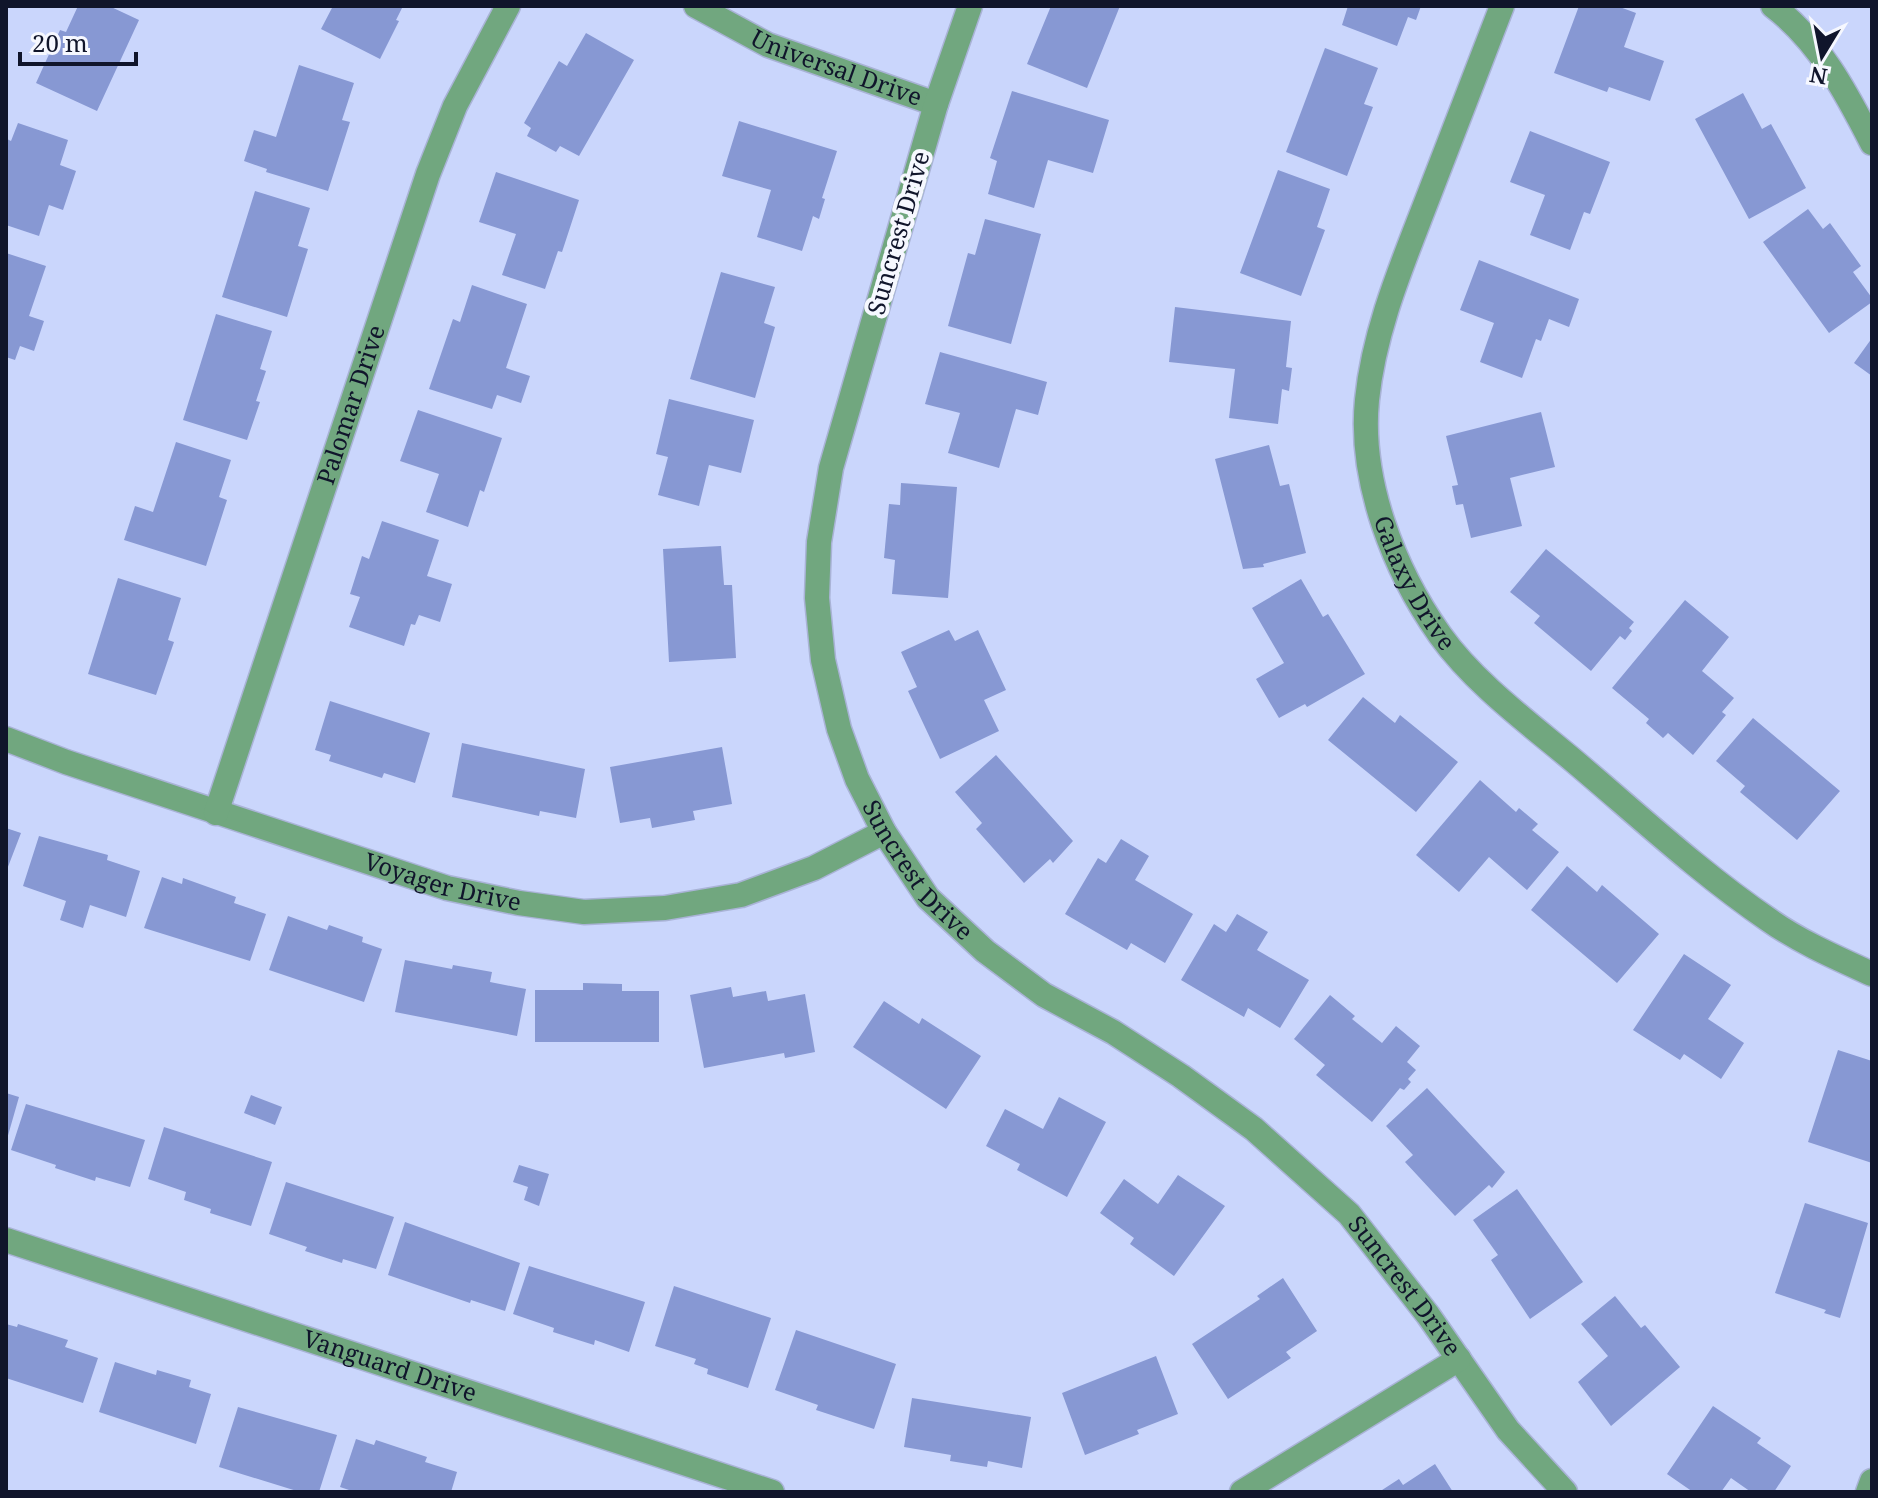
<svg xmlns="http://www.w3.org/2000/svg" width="1878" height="1498" viewBox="0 0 1878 1498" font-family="'Noto Serif',serif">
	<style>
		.building { fill: #8798d3 }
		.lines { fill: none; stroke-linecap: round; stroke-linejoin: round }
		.minor-casing { stroke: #a9b3d6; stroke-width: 27 }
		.minor { stroke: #71a77f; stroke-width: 24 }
		.labels { text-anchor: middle; stroke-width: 8; stroke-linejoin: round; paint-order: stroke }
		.street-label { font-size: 24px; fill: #10152b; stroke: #f6f8ff }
	</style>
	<rect width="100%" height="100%" fill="#cad6fc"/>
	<!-- building -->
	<path class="building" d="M 78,6 L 109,6 L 139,20 L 97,111 L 36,83 L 60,30 L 66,32 Z
		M 333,6 L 403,6 L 396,20 L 399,21 L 380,59 L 321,29 Z
		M 1051,6 L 1120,6 L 1087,88 L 1027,64 Z
		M 1348,6 L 1421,6 L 1416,20 L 1408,17 L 1397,46 L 1342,25 Z
		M 1579,6 L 1617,6 L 1636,13 L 1624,47 L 1664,61 L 1650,101 L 1609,87 L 1607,92 L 1554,73 Z
		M 586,33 L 634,60 L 579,156 L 560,146 L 556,152 L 527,136 L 531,128 L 524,123 L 559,61 L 567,66 Z
		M 1325,48 L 1378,68 L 1364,104 L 1373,107 L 1347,176 L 1286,152 Z
		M 299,65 L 354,83 L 342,120 L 350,122 L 328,191 L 266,172 L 267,169 L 244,161 L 254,130 L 276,137 Z
		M 1012,91 L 1109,120 L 1093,173 L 1048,160 L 1034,208 L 988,194 L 997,161 L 990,158 Z
		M 1743,93 L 1762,129 L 1771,124 L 1806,188 L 1749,219 L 1695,119 Z
		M 739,121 L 837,151 L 822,198 L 825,199 L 819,219 L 813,216 L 802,251 L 757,237 L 771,190 L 722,176 Z
		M 18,123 L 68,140 L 60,165 L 76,171 L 63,210 L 49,205 L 39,236 L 6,225 L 6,143 L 7,139 L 11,141 Z
		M 1530,131 L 1610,162 L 1590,214 L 1584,212 L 1570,250 L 1530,235 L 1545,195 L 1510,182 Z
		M 1278,170 L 1330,189 L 1317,227 L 1325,230 L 1301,296 L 1240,273 Z
		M 496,172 L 579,200 L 562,252 L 558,251 L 545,289 L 502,275 L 516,234 L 479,222 Z
		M 255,191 L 310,208 L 298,246 L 308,249 L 287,317 L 222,297 Z
		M 1808,209 L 1823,229 L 1830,223 L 1861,266 L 1853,272 L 1872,298 L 1872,302 L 1829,333 L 1763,242 Z
		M 985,219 L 1041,234 L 1011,344 L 948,326 L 968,253 L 975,255 Z
		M 6,253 L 46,266 L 29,316 L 44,321 L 34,351 L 20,346 L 15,360 L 6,357 Z
		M 1479,260 L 1579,299 L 1569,327 L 1549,319 L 1541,341 L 1536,339 L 1522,378 L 1480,362 L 1494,323 L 1460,310 Z
		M 721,272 L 775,287 L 764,323 L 775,327 L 755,398 L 690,379 Z
		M 472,285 L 527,304 L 506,368 L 530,376 L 521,403 L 497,395 L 492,409 L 429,389 L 453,319 L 460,322 Z
		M 1175,307 L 1291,321 L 1286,367 L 1292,368 L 1289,391 L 1282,389 L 1278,424 L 1229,418 L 1235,369 L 1169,362 Z
		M 216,314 L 272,331 L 260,369 L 266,371 L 256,401 L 260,402 L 247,440 L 183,420 Z
		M 1872,338 L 1872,376 L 1854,363 Z
		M 940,352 L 1047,382 L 1038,415 L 1016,409 L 999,468 L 948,453 L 960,413 L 925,404 Z
		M 669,399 L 754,420 L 741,473 L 709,465 L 699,506 L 658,495 L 668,457 L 656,454 Z
		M 418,410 L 502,438 L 484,492 L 480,490 L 468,527 L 426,512 L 439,474 L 400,461 Z
		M 1541,412 L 1555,467 L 1510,478 L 1522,526 L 1471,538 L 1463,504 L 1456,505 L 1452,486 L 1458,485 L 1446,436 Z
		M 176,442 L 231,460 L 219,497 L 227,500 L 206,566 L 124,540 L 135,506 L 153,512 Z
		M 1269,445 L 1280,486 L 1289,484 L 1306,553 L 1263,564 L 1264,567 L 1243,569 L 1215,459 Z
		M 901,483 L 957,487 L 948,598 L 892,594 L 895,560 L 884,558 L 889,504 L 900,505 Z
		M 382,521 L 439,540 L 427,576 L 452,584 L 440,622 L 419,615 L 415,625 L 411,624 L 404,646 L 349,627 L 360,597 L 350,594 L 362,556 L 369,559 Z
		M 721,546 L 724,585 L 732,585 L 736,658 L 669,662 L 663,549 Z
		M 1546,549 L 1634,622 L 1629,628 L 1632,631 L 1625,640 L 1620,636 L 1591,671 L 1534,623 L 1540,616 L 1510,592 Z
		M 118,578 L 181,598 L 168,640 L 174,642 L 156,695 L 88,674 Z
		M 1301,579 L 1323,617 L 1328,614 L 1365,674 L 1307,707 L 1305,704 L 1279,718 L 1256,679 L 1284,663 L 1252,608 Z
		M 1685,600 L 1729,637 L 1702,671 L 1734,698 L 1722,712 L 1726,715 L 1693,755 L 1668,733 L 1663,738 L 1646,723 L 1649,719 L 1612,688 Z
		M 949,630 L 955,641 L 978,630 L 1006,690 L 984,700 L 999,731 L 940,759 L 908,691 L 917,687 L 901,652 Z
		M 1363,697 L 1395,723 L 1400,715 L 1458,762 L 1416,812 L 1328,740 Z
		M 330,701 L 430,733 L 415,783 L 384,773 L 382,778 L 329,761 L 331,755 L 315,750 Z
		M 1753,718 L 1840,791 L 1797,840 L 1740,792 L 1745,786 L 1716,761 Z
		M 462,743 L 585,769 L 576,818 L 540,811 L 539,816 L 452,797 Z
		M 722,747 L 732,804 L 693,811 L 695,820 L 652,828 L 650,818 L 620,823 L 610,767 Z
		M 996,755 L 1073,841 L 1053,863 L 1050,859 L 1024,883 L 976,829 L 982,823 L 955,792 Z
		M 1480,780 L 1516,812 L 1519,808 L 1538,824 L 1532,830 L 1559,852 L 1527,890 L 1489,857 L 1459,892 L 1416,855 Z
		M 6,828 L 21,833 L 6,872 Z
		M 39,836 L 108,855 L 107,860 L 140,871 L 126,917 L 90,905 L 83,928 L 60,920 L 66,901 L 23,886 Z
		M 1121,839 L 1149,856 L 1135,880 L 1193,914 L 1165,963 L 1131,943 L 1127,950 L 1065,914 L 1098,858 L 1106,863 Z
		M 1567,866 L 1597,892 L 1602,885 L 1659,934 L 1617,983 L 1531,910 Z
		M 162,877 L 182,884 L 183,878 L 236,897 L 234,903 L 266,914 L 250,961 L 144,928 Z
		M 1237,914 L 1268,932 L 1257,950 L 1309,980 L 1280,1028 L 1248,1008 L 1244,1017 L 1181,980 L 1214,924 L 1226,932 Z
		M 288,916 L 327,930 L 329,925 L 363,937 L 362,942 L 382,949 L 364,1002 L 269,970 Z
		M 1684,954 L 1731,985 L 1708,1019 L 1744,1043 L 1721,1079 L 1684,1054 L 1680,1060 L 1633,1030 Z
		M 405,960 L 452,969 L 453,965 L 492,972 L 490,982 L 526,989 L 517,1036 L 395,1012 Z
		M 583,983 L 622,984 L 622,991 L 659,991 L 659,1042 L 535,1042 L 535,990 L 583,990 Z
		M 731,987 L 733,997 L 766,991 L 768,1001 L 805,994 L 815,1052 L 785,1058 L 784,1053 L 704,1068 L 690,995 Z
		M 1330,995 L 1355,1016 L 1352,1019 L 1382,1043 L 1396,1026 L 1420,1046 L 1407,1062 L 1416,1070 L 1408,1079 L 1411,1082 L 1404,1090 L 1400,1088 L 1372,1122 L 1316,1075 L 1325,1065 L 1294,1039 Z
		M 884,1001 L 919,1024 L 922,1018 L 981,1056 L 946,1109 L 853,1047 Z
		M 1838,1050 L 1872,1061 L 1872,1163 L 1808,1142 Z
		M 1427,1088 L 1505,1172 L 1492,1188 L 1489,1185 L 1455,1216 L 1405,1162 L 1413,1155 L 1386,1126 Z
		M 6,1093 L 19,1097 L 7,1139 L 6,1139 Z
		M 251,1095 L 282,1107 L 275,1125 L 244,1113 Z
		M 1059,1097 L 1106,1122 L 1067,1197 L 1017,1170 L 1020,1164 L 986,1146 L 1005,1109 L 1043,1129 Z
		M 26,1104 L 145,1140 L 130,1187 L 96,1177 L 95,1181 L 55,1168 L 56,1165 L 11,1150 Z
		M 164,1127 L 272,1162 L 251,1226 L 210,1213 L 211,1209 L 184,1200 L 186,1192 L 148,1179 Z
		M 519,1165 L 549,1174 L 539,1206 L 524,1200 L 528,1187 L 513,1182 Z
		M 1178,1175 L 1225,1206 L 1174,1276 L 1130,1244 L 1134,1238 L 1100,1213 L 1124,1179 L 1158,1204 Z
		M 286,1182 L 394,1217 L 376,1269 L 343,1259 L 342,1263 L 305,1251 L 307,1247 L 269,1234 Z
		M 1517,1189 L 1583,1282 L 1530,1319 L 1491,1260 L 1498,1255 L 1473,1220 Z
		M 1805,1203 L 1868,1223 L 1840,1318 L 1824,1313 L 1826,1310 L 1775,1293 Z
		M 405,1222 L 520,1263 L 505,1311 L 471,1300 L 470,1303 L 388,1275 Z
		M 529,1266 L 645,1302 L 629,1352 L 595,1340 L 594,1345 L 553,1332 L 554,1328 L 513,1314 Z
		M 1283,1278 L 1317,1331 L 1286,1352 L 1291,1358 L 1228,1399 L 1192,1344 L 1260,1299 L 1257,1296 Z
		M 674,1286 L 771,1318 L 748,1388 L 707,1374 L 708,1369 L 694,1364 L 696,1359 L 655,1346 Z
		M 1615,1296 L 1641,1328 L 1645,1325 L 1680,1367 L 1611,1426 L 1578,1382 L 1608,1356 L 1581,1324 Z
		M 6,1324 L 17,1327 L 18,1324 L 68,1340 L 65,1347 L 98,1358 L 83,1403 L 6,1378 Z
		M 796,1330 L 896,1364 L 874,1429 L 816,1410 L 818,1405 L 775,1390 Z
		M 1156,1356 L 1178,1414 L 1137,1430 L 1139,1434 L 1085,1455 L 1062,1393 Z
		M 115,1362 L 156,1375 L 157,1370 L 191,1380 L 189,1387 L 211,1394 L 196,1444 L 99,1412 Z
		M 912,1398 L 1031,1417 L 1022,1468 L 988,1461 L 987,1467 L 950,1461 L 951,1455 L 904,1447 Z
		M 1713,1406 L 1761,1438 L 1757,1443 L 1791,1466 L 1774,1492 L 1751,1492 L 1731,1478 L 1721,1492 L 1693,1492 L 1667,1474 Z
		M 238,1407 L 337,1435 L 319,1492 L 300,1492 L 219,1467 Z
		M 356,1439 L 374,1445 L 376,1440 L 427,1457 L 425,1462 L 457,1472 L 451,1492 L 355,1492 L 340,1487 Z
		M 1435,1464 L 1453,1492 L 1379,1492 L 1399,1479 L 1403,1485 Z"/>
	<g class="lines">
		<!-- minor casing -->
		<g class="minor-casing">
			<g id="minor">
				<path id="s1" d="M 696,6 L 768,45 L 936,104"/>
				<path id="s2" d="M 970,6 L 936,104 L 831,468 L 819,542 L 817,598 L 823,660 L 839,729 L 857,779 L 884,832 L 928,898 L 985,951 L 1044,995 L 1113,1032 L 1181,1076 L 1254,1129 L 1349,1214 L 1428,1315 L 1508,1430 L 1565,1492"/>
				<path id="s3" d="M 1502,6 C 1477,71 1452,136 1427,200 C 1402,265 1374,330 1367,400 C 1359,481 1394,570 1440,635 C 1474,683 1530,724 1574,761 C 1638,815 1700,873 1769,920 C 1800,942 1837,958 1872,974"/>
				<path d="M 1773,6 C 1819,41 1846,92 1872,143"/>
				<path id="s4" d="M 6,739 L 66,762 L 447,888 L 519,903 L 584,912 L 665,908 L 741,895 L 814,868 L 884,832"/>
				<path id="s5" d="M 216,813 L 428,174 L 455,106 L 508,6"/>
				<path id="s6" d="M 6,1240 L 772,1492"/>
				<path d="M 1242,1492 L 1459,1359"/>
				<path d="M 1868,1492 L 1872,1481"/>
			</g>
		</g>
		<!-- minor -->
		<use href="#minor" class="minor"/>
	</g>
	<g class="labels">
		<!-- street labels -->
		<g class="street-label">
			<text dy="8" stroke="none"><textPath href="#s1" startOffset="154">Universal Drive</textPath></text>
			<text transform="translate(899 233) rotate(-74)" y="8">Suncrest Drive</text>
			<text dy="8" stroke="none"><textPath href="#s5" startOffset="430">Palomar Drive</textPath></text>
			<text dy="8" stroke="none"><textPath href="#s3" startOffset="610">Galaxy Drive</textPath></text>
			<text dy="8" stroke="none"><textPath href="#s2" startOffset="910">Suncrest Drive</textPath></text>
			<text dy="8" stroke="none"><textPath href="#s4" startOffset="460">Voyager Drive</textPath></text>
			<text dy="8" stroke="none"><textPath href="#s2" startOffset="1558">Suncrest Drive</textPath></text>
			<text dy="8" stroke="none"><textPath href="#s6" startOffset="404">Vanguard Drive</textPath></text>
		</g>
	</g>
	<!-- border -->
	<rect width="1878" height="1498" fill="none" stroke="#10152b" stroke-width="16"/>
	<!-- north arrow -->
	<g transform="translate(1822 56) rotate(190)" stroke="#f6f8ff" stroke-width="6" paint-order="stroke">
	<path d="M0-6L14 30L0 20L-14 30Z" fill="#10152b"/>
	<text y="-12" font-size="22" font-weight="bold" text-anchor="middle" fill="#10152b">N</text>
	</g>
	<!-- scale -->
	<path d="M20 52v12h116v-12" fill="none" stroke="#10152b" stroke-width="4"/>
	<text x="32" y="52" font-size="24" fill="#10152b" stroke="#f6f8ff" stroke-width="6" paint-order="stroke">20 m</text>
</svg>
